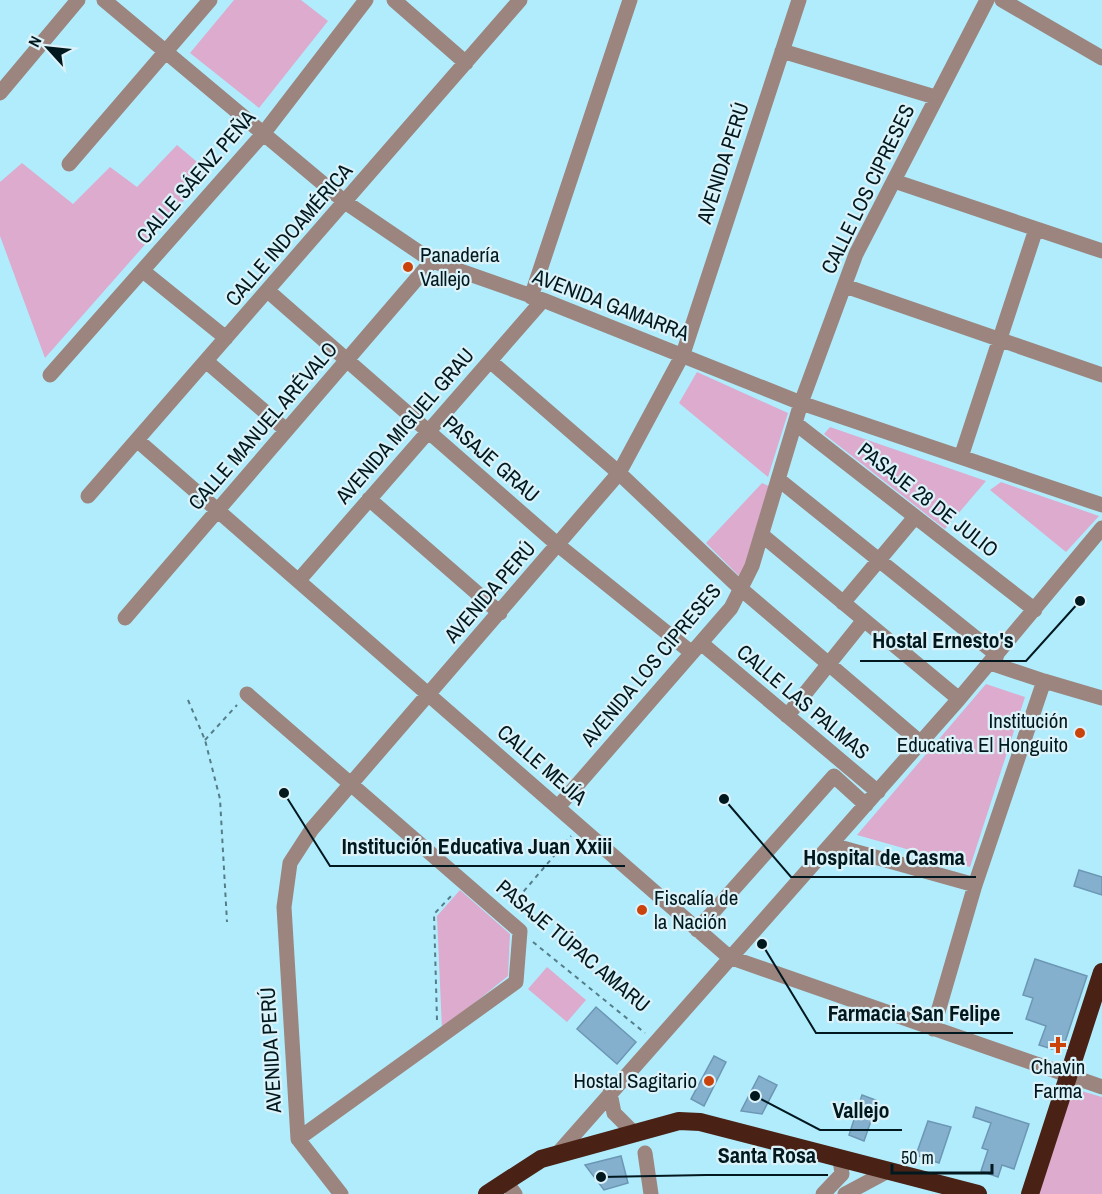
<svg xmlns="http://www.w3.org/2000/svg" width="1102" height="1194" viewBox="0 0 1102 1194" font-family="'Archivo Narrow',sans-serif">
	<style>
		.green { fill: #dcabcd }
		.building { fill: #84b0ce; stroke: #6c97b4; stroke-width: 1.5 }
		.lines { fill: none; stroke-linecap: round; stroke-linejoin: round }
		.path { stroke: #557d88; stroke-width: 2; stroke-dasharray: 4.5 4.5; stroke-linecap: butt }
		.minor { stroke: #9b857e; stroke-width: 15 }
		.highway { stroke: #492215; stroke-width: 18 }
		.poi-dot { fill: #ca430b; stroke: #dcf2f9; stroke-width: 2 }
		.labels { text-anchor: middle; stroke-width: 4.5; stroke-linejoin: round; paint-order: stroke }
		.street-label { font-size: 21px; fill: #02181f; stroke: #dcf2f9 }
		.poi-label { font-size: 21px; fill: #02181f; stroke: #dcf2f9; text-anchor: start }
		.leader { fill: none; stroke: #02181f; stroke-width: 2 }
		.callout-dot { fill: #02181f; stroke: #dcf2f9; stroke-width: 2 }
		.callout-label { font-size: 22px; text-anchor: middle; font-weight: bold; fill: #02181f; stroke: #dcf2f9; stroke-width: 4.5; stroke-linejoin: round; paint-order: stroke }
	</style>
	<rect width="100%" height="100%" fill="#b1ecfd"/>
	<!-- green -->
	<path class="green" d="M 234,0 L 301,0 L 328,21 L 259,108 L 190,53 Z
		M 177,145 L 209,172 L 45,358 L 0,236 L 0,182 L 22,163 L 73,204 L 110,167 L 137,187 Z
		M 697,372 L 788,413 L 768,477 L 679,403 Z
		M 830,427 L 986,481 L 945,529 L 824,434 Z
		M 1001,482 L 1099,516 L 1066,552 L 990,490 Z
		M 762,483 L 771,487 L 741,578 L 706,543 Z
		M 986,684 L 1025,697 L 970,867 L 857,835 Z
		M 460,890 L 510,934 L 508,976 L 442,1029 L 437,916 Z
		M 547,967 L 586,1000 L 567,1022 L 528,989 Z
		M 1067,1087 L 1102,1097 L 1102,1194 L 1034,1194 Z"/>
	<!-- building -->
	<path class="building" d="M 1079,870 L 1102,877 L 1102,895 L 1074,886 Z
		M 1035,959 L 1087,976 L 1064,1045 L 1052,1049 L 1039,1045 L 1046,1026 L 1026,1019 L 1033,998 L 1023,995 Z
		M 596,1007 L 636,1042 L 617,1064 L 577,1029 Z
		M 714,1056 L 726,1062 L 704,1106 L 691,1099 Z
		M 759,1076 L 777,1085 L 762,1114 L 741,1111 Z
		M 862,1095 L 878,1101 L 864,1141 L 849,1135 Z
		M 976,1107 L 1029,1124 L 1014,1169 L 1002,1165 L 998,1177 L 981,1171 L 988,1150 L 982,1148 L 991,1123 L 973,1117 Z
		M 928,1121 L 951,1127 L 939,1163 L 916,1155 Z
		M 621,1156 L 628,1183 L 604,1190 L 585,1165 Z"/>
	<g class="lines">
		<!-- path -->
		<path class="path" d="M 188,700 L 205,740 L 220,799 L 227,922
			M 205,740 L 237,705
			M 512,905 L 571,836
			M 533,942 L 645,1033
			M 437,1020 L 434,914 L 454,893"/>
		<!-- minor -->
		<path class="minor" d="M 104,0 L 345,202 L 432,261 L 543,300 L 801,403 L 1102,505
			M 394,0 L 466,63
			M 1002,0 L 1102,58
			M 782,51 L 935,97
			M 0,93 L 78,0
			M 69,164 L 210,0
			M 894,181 L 1102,251
			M 143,271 L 226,338
			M 845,286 L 1102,375
			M 268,291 L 558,545 L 692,653
			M 531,297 L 630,0
			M 206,361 L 286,430
			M 490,361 L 619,473 L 741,589 L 921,743
			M 50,375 L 263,134 L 366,0
			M 795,423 L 1035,610
			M 137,440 L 729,957 L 1102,1087
			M 961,457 L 1036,229
			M 778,479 L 997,655
			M 88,496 L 520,0
			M 369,499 L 500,613
			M 762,535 L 959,699
			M 299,580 L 543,300
			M 843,603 L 915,517
			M 125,618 L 432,261
			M 701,643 L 878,792
			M 1044,681 L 1102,698
			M 247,694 L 520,931 L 516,982 L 298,1139
			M 787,716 L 864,620
			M 558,807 L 731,608 L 752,566 L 801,403 L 856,254 L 987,0
			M 832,845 L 975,885 L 1044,681 L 990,663
			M 697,930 L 834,776 L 866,805
			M 933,1029 L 975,885
			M 610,1093 L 614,1113 L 634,1133
			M 559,1152 L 959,699 L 1102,528
			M 645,1153 L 651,1194
			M 505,1181 L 515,1194
			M 341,1194 L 298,1139 L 284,907 L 290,863 L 312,829 L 619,473 L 683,354 L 799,0
			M 823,1194 L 842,1174 L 840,1159
			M 845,1194 L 890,1170"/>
		<!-- highway -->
		<path class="highway" d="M 487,1194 L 541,1159 L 679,1121 L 700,1122 L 978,1194
			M 1030,1194 L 1102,972"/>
	</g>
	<!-- markers -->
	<g class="poi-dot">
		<circle cx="408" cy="267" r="6"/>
		<circle cx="1080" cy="733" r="6"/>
		<circle cx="642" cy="910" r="6"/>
		<path d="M1055 1036h6v6h6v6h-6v6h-6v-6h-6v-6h6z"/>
		<circle cx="709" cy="1081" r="6"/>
	</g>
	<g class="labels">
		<!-- street labels -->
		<g class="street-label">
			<text transform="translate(723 163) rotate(-72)" y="7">AVENIDA PERÚ</text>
			<text transform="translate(196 177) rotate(-49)" y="7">CALLE SÁENZ PEÑA</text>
			<text transform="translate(868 189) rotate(-64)" y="7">CALLE LOS CIPRESES</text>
			<text transform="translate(289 235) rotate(-49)" y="7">CALLE INDOAMÉRICA</text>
			<text transform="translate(611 305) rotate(21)" y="7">AVENIDA GAMARRA</text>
			<text transform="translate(263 426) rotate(-49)" y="7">CALLE MANUEL ARÉVALO</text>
			<text transform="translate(405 426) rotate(-49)" y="7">AVENIDA MIGUEL GRAU</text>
			<text transform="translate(491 459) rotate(41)" y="7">PASAJE GRAU</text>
			<text transform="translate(928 500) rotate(38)" y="7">PASAJE 28 DE JULIO</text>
			<text transform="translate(490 592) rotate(-49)" y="7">AVENIDA PERÚ</text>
			<text transform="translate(651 665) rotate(-50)" y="7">AVENIDA LOS CIPRESES</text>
			<text transform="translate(803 702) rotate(40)" y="7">CALLE LAS PALMAS</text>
			<text transform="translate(542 765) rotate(41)" y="7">CALLE MEJÍA</text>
			<text transform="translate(573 946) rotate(40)" y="7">PASAJE TÚPAC AMARU</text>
			<text transform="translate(271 1050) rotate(-93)" y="7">AVENIDA PERÚ</text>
		</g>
		<!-- poi labels -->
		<g class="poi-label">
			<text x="420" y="262">Panadería<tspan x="420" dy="24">Vallejo</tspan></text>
			<text x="1068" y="728" text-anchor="end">Institución<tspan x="1068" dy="24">Educativa El Honguito</tspan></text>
			<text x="654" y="905">Fiscalía de<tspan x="654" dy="24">la Nación</tspan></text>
			<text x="1058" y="1074" text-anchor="middle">Chavin<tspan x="1058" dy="24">Farma</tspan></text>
			<text x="697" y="1088" text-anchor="end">Hostal Sagitario</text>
		</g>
	</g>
	<!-- callouts -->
	<path class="leader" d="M1080 601L1026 661H860M284 793L330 866H625M724 799L791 877H976M762 944L816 1033H1013M755 1096L820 1130H902M601 1177L706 1175H828"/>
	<g class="callout-dot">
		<circle cx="1080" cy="601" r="6"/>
		<circle cx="284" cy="793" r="6"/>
		<circle cx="724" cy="799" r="6"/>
		<circle cx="762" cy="944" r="6"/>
		<circle cx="755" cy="1096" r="6"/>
		<circle cx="601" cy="1177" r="6"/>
	</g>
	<g class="callout-label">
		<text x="943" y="648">Hostal Ernesto's</text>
		<text x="477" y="854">Institución Educativa Juan Xxiii</text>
		<text x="884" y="865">Hospital de Casma</text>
		<text x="914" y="1021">Farmacia San Felipe</text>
		<text x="861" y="1118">Vallejo</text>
		<text x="767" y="1163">Santa Rosa</text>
	</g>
	<!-- north arrow -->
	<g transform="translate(48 48) rotate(297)" stroke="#dcf2f9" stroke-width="4.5" paint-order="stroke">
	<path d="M0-4.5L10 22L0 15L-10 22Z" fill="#02181f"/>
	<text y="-9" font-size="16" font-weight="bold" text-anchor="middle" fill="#02181f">N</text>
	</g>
	<!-- scale -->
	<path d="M892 1164v9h100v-9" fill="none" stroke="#02181f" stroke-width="3"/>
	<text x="901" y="1164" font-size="18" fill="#02181f" stroke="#dcf2f9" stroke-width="4.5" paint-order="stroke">50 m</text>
</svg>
